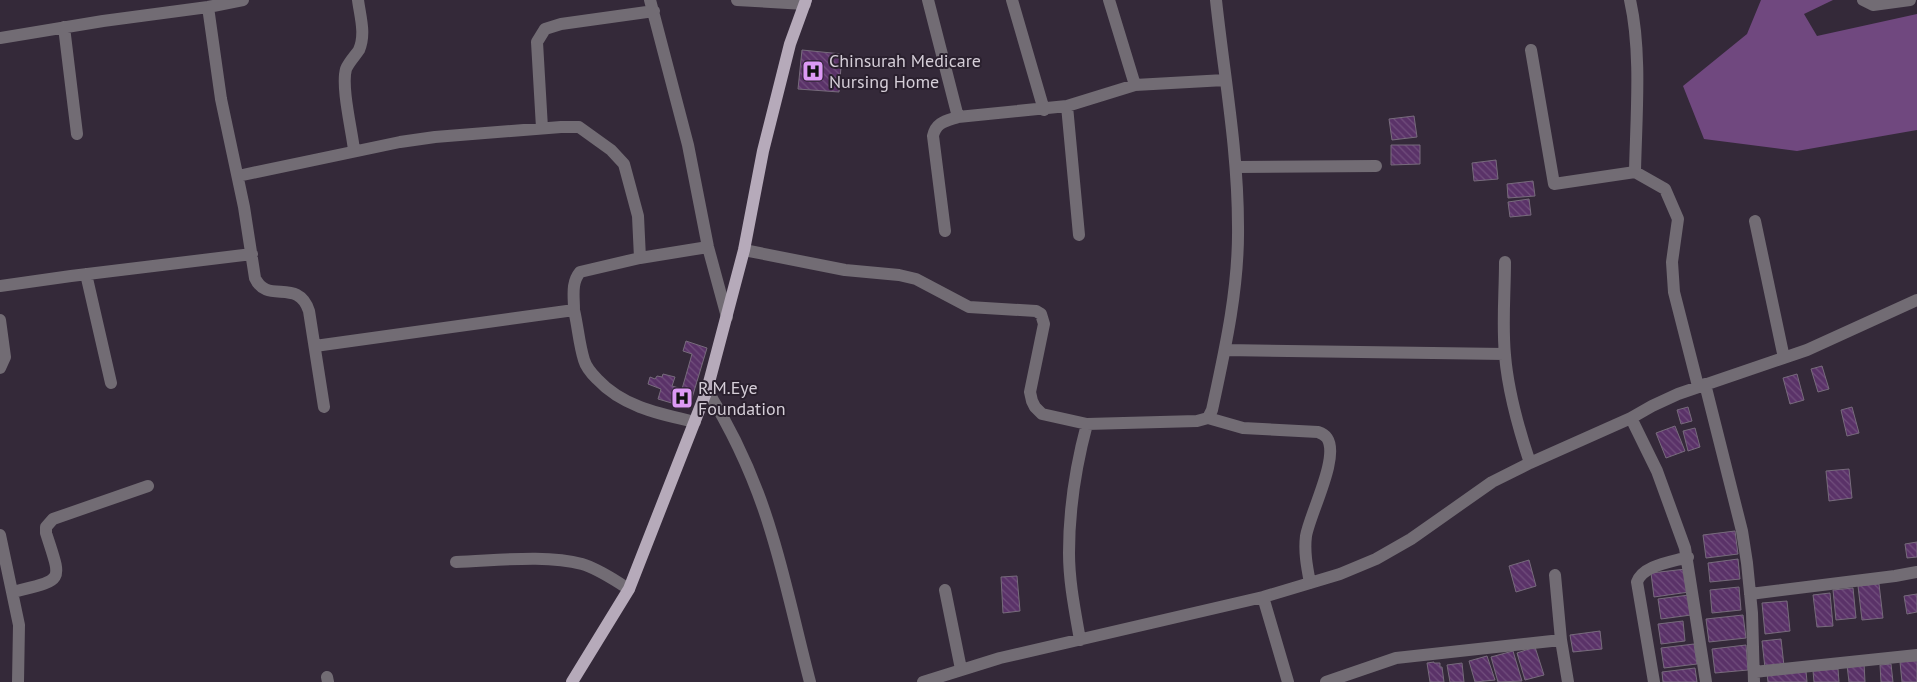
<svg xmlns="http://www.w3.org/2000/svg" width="1917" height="682" viewBox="0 0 1917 682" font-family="'PT Sans',sans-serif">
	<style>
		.water { fill: #70487f }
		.building { fill: url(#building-back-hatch); stroke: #776b7c }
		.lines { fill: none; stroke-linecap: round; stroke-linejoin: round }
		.minor { stroke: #726c74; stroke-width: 12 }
		.major { stroke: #b6aaba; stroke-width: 12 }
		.labels { text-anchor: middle; stroke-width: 4; stroke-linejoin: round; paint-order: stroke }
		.poi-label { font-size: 18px; fill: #d5ced8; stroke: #2a202e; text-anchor: start }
	</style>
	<defs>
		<pattern id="building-back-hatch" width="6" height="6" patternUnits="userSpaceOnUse" patternTransform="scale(1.25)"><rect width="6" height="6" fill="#5a3268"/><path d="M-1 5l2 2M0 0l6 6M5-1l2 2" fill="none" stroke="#714e7d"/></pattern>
	</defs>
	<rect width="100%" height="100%" fill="#342939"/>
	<!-- water -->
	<path class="water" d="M 1761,0 L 1833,0 L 1804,14 L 1817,36 L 1917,14 L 1917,130 L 1797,151 L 1704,139 L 1683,86 L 1747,34 Z"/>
	<!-- building -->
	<path class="building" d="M 802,50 L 842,54 L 839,92 L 798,89 Z
		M 1414,116 L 1417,137 L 1392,140 L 1389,119 Z
		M 1391,145 L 1420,145 L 1420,164 L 1391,165 Z
		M 1496,160 L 1498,179 L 1474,181 L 1472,163 Z
		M 1533,181 L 1535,196 L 1508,198 L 1507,184 Z
		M 1529,199 L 1531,215 L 1510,217 L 1508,202 Z
		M 686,341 L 707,348 L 689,408 L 658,399 L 661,389 L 648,384 L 650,377 L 655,379 L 657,376 L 662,377 L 663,374 L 675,377 L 672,386 L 682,389 L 692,354 L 683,351 Z
		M 1822,366 L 1829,389 L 1818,392 L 1811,369 Z
		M 1797,374 L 1804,400 L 1790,404 L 1783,378 Z
		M 1688,407 L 1692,421 L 1681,424 L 1677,410 Z
		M 1852,407 L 1859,433 L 1847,436 L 1841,410 Z
		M 1675,426 L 1685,451 L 1666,458 L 1656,433 Z
		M 1695,428 L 1700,447 L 1688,451 L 1683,431 Z
		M 1849,469 L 1852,498 L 1829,501 L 1826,471 Z
		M 1735,531 L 1738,554 L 1706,558 L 1703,535 Z
		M 1917,542 L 1917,557 L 1907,558 L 1905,544 Z
		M 1738,559 L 1740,579 L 1710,582 L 1708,563 Z
		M 1529,560 L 1536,586 L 1516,592 L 1509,566 Z
		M 1686,569 L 1689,592 L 1654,597 L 1651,573 Z
		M 1017,576 L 1020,611 L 1003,613 L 1001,577 Z
		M 1879,584 L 1883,618 L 1862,620 L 1858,586 Z
		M 1739,587 L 1741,610 L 1712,613 L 1710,590 Z
		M 1853,588 L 1856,618 L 1836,620 L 1833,590 Z
		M 1830,593 L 1833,626 L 1817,627 L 1813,595 Z
		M 1917,594 L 1917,612 L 1907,614 L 1904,596 Z
		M 1689,595 L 1691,615 L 1661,619 L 1658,599 Z
		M 1787,601 L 1790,631 L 1765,634 L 1762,603 Z
		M 1743,615 L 1746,638 L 1709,642 L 1706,619 Z
		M 1683,621 L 1685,641 L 1661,644 L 1658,624 Z
		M 1600,631 L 1602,649 L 1573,652 L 1570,635 Z
		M 1781,639 L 1784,666 L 1765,668 L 1762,641 Z
		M 1694,644 L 1697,664 L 1664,668 L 1661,648 Z
		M 1746,645 L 1748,670 L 1715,673 L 1712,649 Z
		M 1535,647 L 1544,675 L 1525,680 L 1517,653 Z
		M 1513,651 L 1522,681 L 1498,682 L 1491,657 Z
		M 1487,656 L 1495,680 L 1475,682 L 1469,661 Z
		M 1917,661 L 1917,682 L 1902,682 L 1900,662 Z
		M 1434,662 L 1434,663 L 1440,663 L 1440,667 L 1442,667 L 1444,682 L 1430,682 L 1427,663 Z
		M 1462,663 L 1464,682 L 1450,682 L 1447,665 Z
		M 1864,663 L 1865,682 L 1849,682 L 1847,665 Z
		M 1891,664 L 1893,682 L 1881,682 L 1880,665 Z
		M 1695,668 L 1697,682 L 1663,682 L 1662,672 Z
		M 1838,669 L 1839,682 L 1814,682 L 1813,671 Z
		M 1806,671 L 1807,682 L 1768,682 L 1767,674 Z"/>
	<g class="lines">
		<!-- minor -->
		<path class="minor" d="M 650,0 L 688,145 L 708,247 L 727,317
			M 737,0 L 805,4
			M 928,0 L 958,117 L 1067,106 L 1135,85 L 1225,80
			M 1012,0 L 1044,110
			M 1109,0 L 1135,85
			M 1630,0 C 1642,53 1636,118 1635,172
			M 1863,0 L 1873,5 L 1910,0
			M 208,7 L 221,99 L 244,207 L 255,278 C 267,305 298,277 309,311 L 324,407
			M 64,27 L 77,134
			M 0,38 L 103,21 L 208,7 L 243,0
			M 1531,50 L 1554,184 L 1635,172 L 1665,189 L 1678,219 L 1672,262 L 1674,292 L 1698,386
			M 1067,106 L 1079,235
			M 542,128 L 537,42 L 545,29 L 561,24 L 654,11
			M 354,150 C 352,131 341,87 346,69 C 349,62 355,56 359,50 C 366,34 360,16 358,0
			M 1237,167 L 1376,166
			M 238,176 L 400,142 L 435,137 L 561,127 L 579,127 L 611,150 L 624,164 L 638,216 L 640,258
			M 1755,221 L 1784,358
			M 945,231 L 933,136 C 936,122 946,121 958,117
			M 744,250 L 845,270 L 899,275 L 916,279 L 969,307 L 1036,311 L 1041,314 L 1044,324 L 1030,392 L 1032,401 L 1035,407 L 1042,414 L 1087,424
			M 1505,262 C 1505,293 1502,324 1505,355 C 1508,392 1518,427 1530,463
			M 86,274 L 111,383
			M 0,286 L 71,276 L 252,254
			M 574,310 C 574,296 571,283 580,272 L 640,258 L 708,247
			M 0,320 L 5,357 L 0,368
			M 315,346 L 574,310 C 578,327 579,344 584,360 C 586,367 592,374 597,379 C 623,407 660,414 695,422
			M 1225,350 L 1505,354
			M 1705,384 L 1742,531 L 1747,563 L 1752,613 L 1754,682
			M 707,390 C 735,435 757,484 772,535 C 787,584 797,633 810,682
			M 1208,418 L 1243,428 L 1318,432 C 1321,433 1325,435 1327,438 C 1340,457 1310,513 1306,536 C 1304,552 1307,567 1310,583
			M 1631,418 L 1657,471 L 1685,548 L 1706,682
			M 0,535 L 19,625 L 18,682
			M 456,562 C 493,561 546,554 582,564 C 599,569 614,580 629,589
			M 1555,575 L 1561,640 L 1568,682
			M 945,590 L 961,669
			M 13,592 C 65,579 62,583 46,533 L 46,527 L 53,519 L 148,486
			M 1750,594 L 1895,576 L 1917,572
			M 1263,597 L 1288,682
			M 1080,640 C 1075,611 1069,582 1069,553 C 1069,510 1076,465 1087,424 L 1197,421 L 1208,418 L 1212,410 C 1225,350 1239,288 1238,226 C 1238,150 1224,75 1216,0
			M 1754,672 L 1917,655
			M 327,677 L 328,682
			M 923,682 L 1000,658 L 1263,597 L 1340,574 L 1376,559 L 1411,539 L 1492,482 L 1530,463 L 1631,418 L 1652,406 L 1678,394 L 1807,350 L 1917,300
			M 1326,682 L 1396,658 L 1561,640
			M 1654,682 L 1637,582 C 1643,565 1672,562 1688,557"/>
		<!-- major -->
		<path class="major" d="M 572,682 L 629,589 L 707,390 L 744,250 L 763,151 L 790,44 L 806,0"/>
	</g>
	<!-- icons -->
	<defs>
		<g id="hospital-square" transform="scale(1.125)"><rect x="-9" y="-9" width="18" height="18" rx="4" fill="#dc99f4" stroke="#2a202e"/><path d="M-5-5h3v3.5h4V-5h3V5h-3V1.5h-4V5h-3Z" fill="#111"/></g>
	</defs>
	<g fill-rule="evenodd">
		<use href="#hospital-square" x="813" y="71"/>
		<use href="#hospital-square" x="682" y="398"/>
	</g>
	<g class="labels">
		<!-- poi labels -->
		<g class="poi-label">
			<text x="829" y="67">Chinsurah Medicare<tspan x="829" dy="21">Nursing Home</tspan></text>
			<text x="698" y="394">R.M.Eye<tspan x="698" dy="21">Foundation</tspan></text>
		</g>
	</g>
</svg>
